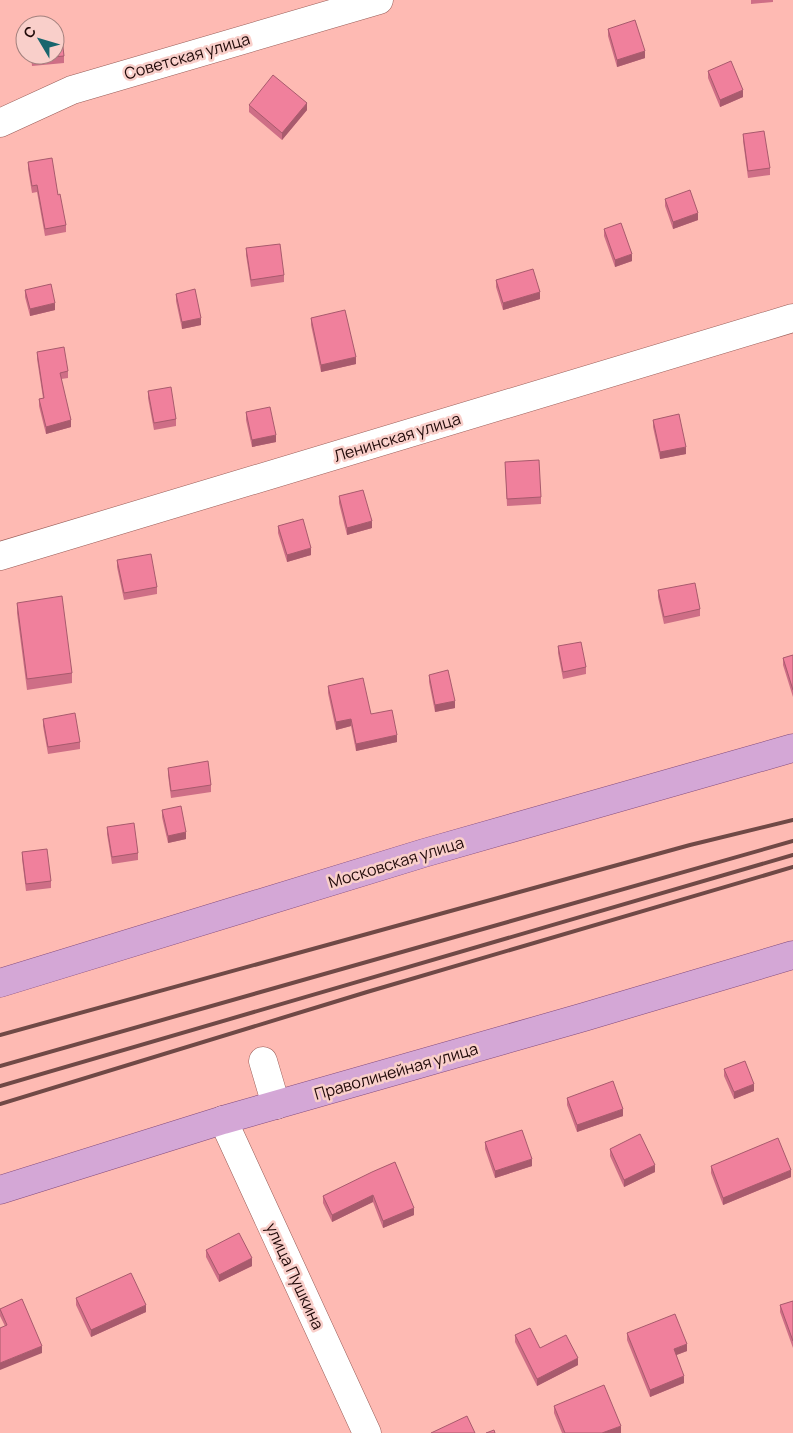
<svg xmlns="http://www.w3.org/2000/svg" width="793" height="1433" viewBox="0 0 793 1433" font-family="Manrope,sans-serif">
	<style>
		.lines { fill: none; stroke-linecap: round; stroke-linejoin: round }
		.minor-casing { stroke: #985c57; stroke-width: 29 }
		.major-casing { stroke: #824a7c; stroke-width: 29 }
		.minor { stroke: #fff; stroke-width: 28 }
		.major { stroke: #d4a7d6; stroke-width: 28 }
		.rail { stroke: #704946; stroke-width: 4 }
		.wall { fill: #ce6e86 }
		.shaded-wall { fill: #a85a6d }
		.building { fill: #f0809c; stroke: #a85a6d }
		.labels { text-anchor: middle; stroke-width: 5; stroke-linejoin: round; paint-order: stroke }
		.street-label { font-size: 16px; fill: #210a09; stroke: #f9cfca }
	</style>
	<rect width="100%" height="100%" fill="#febab3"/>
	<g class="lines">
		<!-- minor casing -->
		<g class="minor-casing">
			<path id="minor" d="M 0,123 L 72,90 L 379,0
				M 0,556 L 793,318
				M 263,1061 L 276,1105
				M 223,1120 L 367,1433"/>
		</g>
		<!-- major casing -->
		<g class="major-casing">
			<path id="major" d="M 0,983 L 424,853 L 793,748
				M 0,1190 L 223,1120 L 584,1017 L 793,955"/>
		</g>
		<!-- minor -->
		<use href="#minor" class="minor"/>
		<!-- major -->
		<use href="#major" class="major"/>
		<!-- rail -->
		<path class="rail" d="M 0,1035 L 690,845 L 793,820
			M 0,1066 L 793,841
			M 0,1086 L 793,855
			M 0,1104 L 367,992 L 793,867"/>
	</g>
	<!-- wall -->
	<path class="wall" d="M 751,0 L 773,0 L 773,2 L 751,4 Z
		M 608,29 L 645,58 L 617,67 L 608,36 Z
		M 31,55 L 64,56 L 64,63 L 32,66 Z
		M 708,71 L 743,97 L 720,107 L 708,78 Z
		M 249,105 L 307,110 L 282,140 L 249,112 Z
		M 743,134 L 770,168 L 770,175 L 748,178 L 743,141 Z
		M 28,162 L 58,195 L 66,225 L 66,232 L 45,236 L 37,192 L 32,193 L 28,169 Z
		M 665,199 L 698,220 L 673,229 L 665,206 Z
		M 604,229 L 632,261 L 615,267 L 604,236 Z
		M 246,248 L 284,275 L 284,282 L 251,287 L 246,255 Z
		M 496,280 L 540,299 L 503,310 L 496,287 Z
		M 25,290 L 55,310 L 30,316 L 25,297 Z
		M 176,294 L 201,325 L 182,329 L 176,301 Z
		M 311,318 L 356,364 L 321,372 L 311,325 Z
		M 37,352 L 68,371 L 68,378 L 61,379 L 71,427 L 46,434 L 39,406 L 39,399 L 43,398 L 37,359 Z
		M 148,391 L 176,419 L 176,426 L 154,430 L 148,398 Z
		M 246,412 L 276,442 L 252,447 L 246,420 Z
		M 653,420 L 686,454 L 660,459 L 653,427 Z
		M 505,462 L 541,497 L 541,504 L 507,506 Z
		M 339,496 L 372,528 L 347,535 L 339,503 Z
		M 278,526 L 311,555 L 287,562 L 278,533 Z
		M 117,560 L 157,587 L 157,594 L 124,600 L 117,567 Z
		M 658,590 L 700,609 L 700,616 L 664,624 L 658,597 Z
		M 17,603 L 72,673 L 72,683 L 27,690 L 17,613 Z
		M 558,646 L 586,667 L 586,674 L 563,679 L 558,653 Z
		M 793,655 L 793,697 L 783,665 L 783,658 Z
		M 429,675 L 455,708 L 435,712 L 429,682 Z
		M 328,686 L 371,714 L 397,742 L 356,751 L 351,726 L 336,730 L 328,693 Z
		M 43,719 L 80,742 L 80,749 L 48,754 L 43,726 Z
		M 168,768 L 211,785 L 211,792 L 171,798 L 168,775 Z
		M 162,810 L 186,839 L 168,843 L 162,817 Z
		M 107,827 L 138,853 L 138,860 L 112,864 L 107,834 Z
		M 22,852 L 51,881 L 51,888 L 26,891 L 22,859 Z
		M 724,1069 L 754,1091 L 734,1099 L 724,1076 Z
		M 567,1098 L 623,1116 L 577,1132 L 567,1105 Z
		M 485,1142 L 532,1166 L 495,1178 L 485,1149 Z
		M 610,1149 L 655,1172 L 624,1187 L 610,1156 Z
		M 395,1162 L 414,1215 L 383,1228 L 373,1202 L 332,1222 L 323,1203 L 323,1196 Z
		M 711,1166 L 791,1177 L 723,1205 L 711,1173 Z
		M 206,1250 L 252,1266 L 219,1282 L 206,1257 Z
		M 76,1298 L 146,1312 L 91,1337 L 76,1305 Z
		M 793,1301 L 793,1348 L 780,1312 L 780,1305 Z
		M 0,1309 L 42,1353 L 5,1326 L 0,1316 Z
		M 627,1333 L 687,1351 L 676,1355 L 684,1383 L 650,1397 L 627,1340 Z
		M 515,1335 L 540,1348 L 578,1365 L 537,1386 L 515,1342 Z
		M 554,1406 L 621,1433 L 562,1433 L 554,1413 Z"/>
	<!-- shaded-wall -->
	<path class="shaded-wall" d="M 645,51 L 645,58 L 617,67 L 617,60 Z
		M 743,90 L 743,97 L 720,107 L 720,100 Z
		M 307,103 L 307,110 L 282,140 L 282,133 Z
		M 698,213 L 698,220 L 673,229 L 673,222 Z
		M 632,254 L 632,261 L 615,267 L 615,260 Z
		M 540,292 L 540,299 L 503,310 L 503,303 Z
		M 55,303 L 55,310 L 30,316 L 30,309 Z
		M 201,318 L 201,325 L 182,329 L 182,322 Z
		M 356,357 L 356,364 L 321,372 L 321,365 Z
		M 71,420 L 71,427 L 46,434 L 46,427 Z
		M 276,435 L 276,442 L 252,447 L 252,440 Z
		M 686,447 L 686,454 L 660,459 L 660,452 Z
		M 372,521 L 372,528 L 347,535 L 347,528 Z
		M 311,548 L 311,555 L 287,562 L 287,555 Z
		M 455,701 L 455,708 L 435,712 L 435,705 Z
		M 351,719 L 351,726 L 336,730 L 336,722 Z
		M 397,735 L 397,742 L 356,751 L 356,744 Z
		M 186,832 L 186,839 L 168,843 L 168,836 Z
		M 754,1084 L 754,1091 L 734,1099 L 734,1092 Z
		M 623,1109 L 623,1116 L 577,1132 L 577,1125 Z
		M 532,1159 L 532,1166 L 495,1178 L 495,1171 Z
		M 655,1165 L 655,1172 L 624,1187 L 624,1180 Z
		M 791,1170 L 791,1177 L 723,1205 L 723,1198 Z
		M 373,1195 L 373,1202 L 332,1222 L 332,1215 Z
		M 414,1208 L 414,1215 L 383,1228 L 383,1221 Z
		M 252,1258 L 252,1266 L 219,1282 L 219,1275 Z
		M 146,1305 L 146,1312 L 91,1337 L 91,1330 Z
		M 687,1344 L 687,1351 L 674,1356 L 674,1349 Z
		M 42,1346 L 42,1353 L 0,1370 L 0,1363 Z
		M 578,1358 L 578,1365 L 537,1386 L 537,1379 Z
		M 684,1376 L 684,1383 L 650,1397 L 650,1390 Z
		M 621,1426 L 621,1433 L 602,1433 Z"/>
	<!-- building -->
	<path class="building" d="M 635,20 L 645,51 L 617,60 L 608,29 Z
		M 61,30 L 64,56 L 32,59 L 32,55 L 55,55 L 55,31 Z
		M 731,61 L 743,90 L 720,100 L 708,71 Z
		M 273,75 L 307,103 L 282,133 L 249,105 Z
		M 764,131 L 770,168 L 748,171 L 743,134 Z
		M 52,158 L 58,195 L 60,194 L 66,225 L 45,229 L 37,185 L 32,186 L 28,162 Z
		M 690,190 L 698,213 L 673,222 L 665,199 Z
		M 621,223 L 632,254 L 615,260 L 604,229 Z
		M 280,244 L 284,275 L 251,280 L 246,248 Z
		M 533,269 L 540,292 L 503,303 L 496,280 Z
		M 51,284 L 55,303 L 30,309 L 25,290 Z
		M 195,289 L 201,318 L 182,322 L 176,294 Z
		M 345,310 L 356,357 L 321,365 L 311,318 Z
		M 64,347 L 68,371 L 60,373 L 71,420 L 46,427 L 39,399 L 44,398 L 37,352 Z
		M 171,387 L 176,419 L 154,423 L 148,391 Z
		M 270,407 L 276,435 L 252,440 L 246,412 Z
		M 679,414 L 686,447 L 660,452 L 653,420 Z
		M 539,460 L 541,497 L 507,499 L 505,462 Z
		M 363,490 L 372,521 L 347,528 L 339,496 Z
		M 303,519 L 311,548 L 287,555 L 278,526 Z
		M 151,554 L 157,587 L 124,593 L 117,560 Z
		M 695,583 L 700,609 L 664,617 L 658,590 Z
		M 62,596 L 72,673 L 27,679 L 17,603 Z
		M 581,642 L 586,667 L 563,672 L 558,646 Z
		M 793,655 L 793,690 L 783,658 Z
		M 448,670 L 455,701 L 435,705 L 429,675 Z
		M 363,678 L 371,714 L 392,710 L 397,735 L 356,744 L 351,719 L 336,722 L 328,686 Z
		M 75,713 L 80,742 L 48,747 L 43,719 Z
		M 208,761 L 211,785 L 171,791 L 168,768 Z
		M 181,806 L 186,832 L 168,836 L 162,810 Z
		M 134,823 L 138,853 L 112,857 L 107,827 Z
		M 47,849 L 51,881 L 26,884 L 22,852 Z
		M 745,1061 L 754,1084 L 734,1092 L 724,1069 Z
		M 613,1081 L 623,1109 L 577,1125 L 567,1098 Z
		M 522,1130 L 532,1159 L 495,1171 L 485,1142 Z
		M 640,1134 L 655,1165 L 624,1180 L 610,1149 Z
		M 778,1138 L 791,1170 L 723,1198 L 711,1166 Z
		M 395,1162 L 414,1208 L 383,1221 L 373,1195 L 332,1215 L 323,1196 L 372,1172 Z
		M 239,1233 L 252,1258 L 219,1275 L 206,1250 Z
		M 131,1273 L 146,1305 L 91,1330 L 76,1298 Z
		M 22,1299 L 42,1346 L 0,1363 L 0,1328 L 7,1325 L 0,1309 Z
		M 793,1301 L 793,1341 L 780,1305 Z
		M 675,1314 L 687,1344 L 674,1349 L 684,1376 L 650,1390 L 627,1333 Z
		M 530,1328 L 540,1348 L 566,1335 L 578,1358 L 537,1379 L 515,1335 Z
		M 604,1385 L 621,1426 L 602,1433 L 565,1433 L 554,1406 Z
		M 467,1416 L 475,1433 L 431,1433 Z
		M 494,1430 L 495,1433 L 486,1433 Z"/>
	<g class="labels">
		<!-- street labels -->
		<g class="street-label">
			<text transform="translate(187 56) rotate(-16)" y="6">Советская улица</text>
			<text transform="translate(397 437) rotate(-17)" y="6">Ленинская улица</text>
			<text transform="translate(396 862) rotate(-17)" y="6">Московская улица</text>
			<text transform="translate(396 1071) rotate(-16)" y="6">Праволинейная улица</text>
			<text transform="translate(295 1276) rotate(65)" y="6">улица Пушкина</text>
		</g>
	</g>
	<!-- north arrow -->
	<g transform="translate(40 40) rotate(308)"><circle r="24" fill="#f9cfca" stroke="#a3807d"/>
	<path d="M0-4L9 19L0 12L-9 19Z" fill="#18656d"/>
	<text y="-8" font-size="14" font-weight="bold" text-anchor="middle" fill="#210a09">С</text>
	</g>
</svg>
